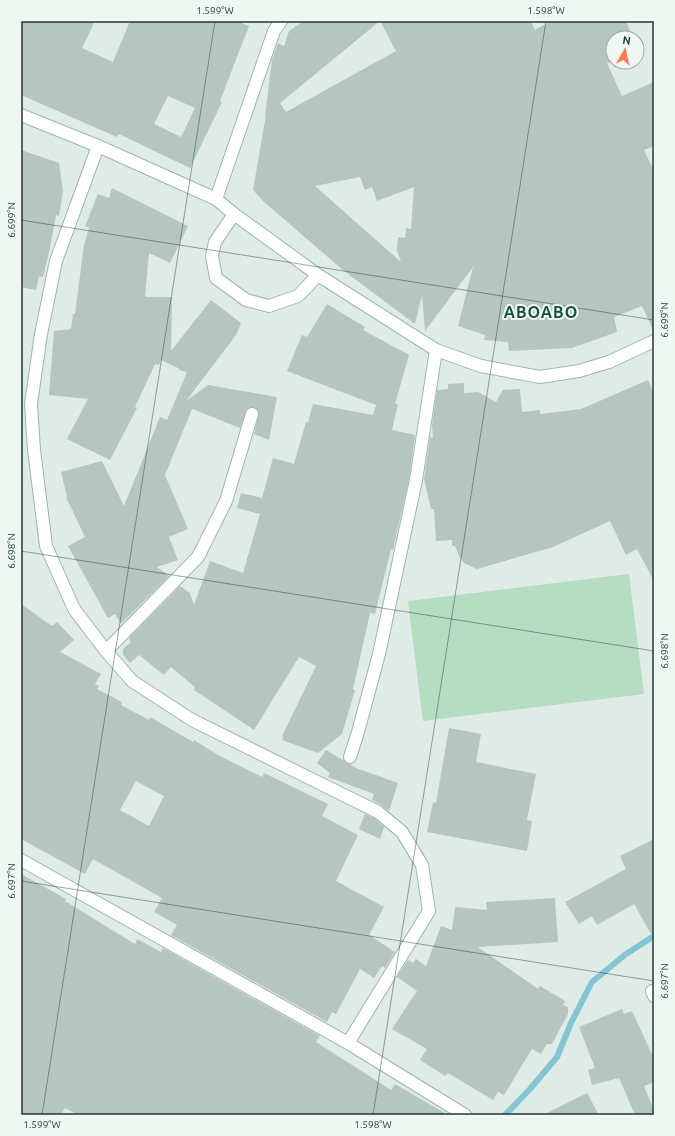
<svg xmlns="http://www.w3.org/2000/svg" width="675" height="1136" viewBox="0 0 675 1136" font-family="Ubuntu,sans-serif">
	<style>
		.green { fill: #b6ddc2 }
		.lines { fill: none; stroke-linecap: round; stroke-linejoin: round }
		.stream { stroke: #84c5d3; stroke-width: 6 }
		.building { fill: #b4c6bf; fill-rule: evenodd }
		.lane-casing { stroke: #a2b3ad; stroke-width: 14 }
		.street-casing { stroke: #a2b3ad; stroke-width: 14 }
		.secondary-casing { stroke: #9db7ae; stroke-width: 14 }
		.lane { stroke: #fff; stroke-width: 12 }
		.street { stroke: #fff; stroke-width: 12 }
		.secondary { stroke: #fff; stroke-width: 12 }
		.ticks { fill: none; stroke: #1f3b34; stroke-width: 1; stroke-opacity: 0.45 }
		.labels { text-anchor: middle; stroke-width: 4; stroke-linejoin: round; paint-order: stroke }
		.district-label { font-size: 16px; font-weight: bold; letter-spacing: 1px; fill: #1b4e42; stroke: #eff7f3 }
		.neatline { fill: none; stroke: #1f3b34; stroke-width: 1.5 }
		.ticks-label { font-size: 10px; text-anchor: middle; fill: #1f3b34 }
	</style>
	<rect width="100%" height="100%" fill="#dfebe6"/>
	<!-- green -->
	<path class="green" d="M 629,574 L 644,694 L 423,721 L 408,601 Z"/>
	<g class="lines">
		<!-- stream -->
		<path class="stream" d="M 505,1115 L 530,1089 L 557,1057 L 571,1023 L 592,982 L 626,954 L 654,936"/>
	</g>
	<!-- building -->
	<path class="building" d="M 21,21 L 95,21 L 82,48 L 113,62 L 130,21 L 236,21 L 249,26 L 220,101 L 222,102 L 190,168 L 119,134 L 117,137 L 21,95 ZM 168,96 L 195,108 L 181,137 L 154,124 Z
		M 303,21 L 531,21 L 535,30 L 551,21 L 626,21 L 633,38 L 613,38 L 613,61 L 607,63 L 622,96 L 654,82 L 654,146 L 644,150 L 654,171 L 654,332 L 642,306 L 614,317 L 617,332 L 572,348 L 509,351 L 508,342 L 484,340 L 485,335 L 458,326 L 473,267 L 425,331 L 422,295 L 415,324 L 344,271 L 263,201 L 253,190 L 266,115 L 265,116 L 272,60 L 278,43 L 284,46 L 289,31 ZM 380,21 L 396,51 L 286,112 L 280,103 ZM 360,177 L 365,190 L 372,187 L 377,201 L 414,187 L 411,229 L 406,228 L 405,238 L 398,237 L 397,250 L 401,262 L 315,186 Z
		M 21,150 L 59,163 L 63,191 L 59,216 L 56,215 L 50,248 L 43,277 L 39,276 L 36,290 L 21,287 Z
		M 112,188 L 188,226 L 170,263 L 149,253 L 145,297 L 172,297 L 171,351 L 211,300 L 241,323 L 236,335 L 186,401 L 208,385 L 277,397 L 269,440 L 254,434 L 259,413 L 254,407 L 250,407 L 247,409 L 240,428 L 190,408 L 192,409 L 165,475 L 188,529 L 169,537 L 178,560 L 157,567 L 169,576 L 121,624 L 115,614 L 108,618 L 68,546 L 85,537 L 66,497 L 67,497 L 61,472 L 102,461 L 124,506 L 160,417 L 167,420 L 187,372 L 179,370 L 180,369 L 161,360 L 159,365 L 155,364 L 135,407 L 137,408 L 110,460 L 67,439 L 88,399 L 49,395 L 54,331 L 71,329 L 73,314 L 75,314 L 84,245 L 89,228 L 85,226 L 98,194 L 109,198 Z
		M 327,304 L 365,327 L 363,330 L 409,355 L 395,404 L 398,404 L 392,430 L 415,435 L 409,479 L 393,550 L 391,549 L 375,614 L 370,613 L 353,689 L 355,690 L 342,734 L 318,753 L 282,740 L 284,737 L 282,736 L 316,666 L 299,657 L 254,730 L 194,690 L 195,687 L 171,667 L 164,675 L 139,655 L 130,663 L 123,655 L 123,649 L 131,642 L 129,638 L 180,586 L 190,593 L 194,605 L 210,561 L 243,573 L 260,514 L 237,508 L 241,493 L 262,498 L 273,458 L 294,464 L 306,422 L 308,422 L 313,404 L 373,415 L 376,405 L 287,371 L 302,335 L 307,337 Z
		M 648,380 L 654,394 L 654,581 L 637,549 L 626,555 L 610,521 L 553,547 L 477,569 L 464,563 L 459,556 L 455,546 L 452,546 L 452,540 L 436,541 L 434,509 L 431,509 L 424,479 L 430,437 L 433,438 L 432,425 L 437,390 L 448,389 L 448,384 L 464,383 L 464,393 L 478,392 L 496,402 L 503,390 L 520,389 L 522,412 L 540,410 L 540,414 L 581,409 Z
		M 21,604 L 52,626 L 57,622 L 74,640 L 60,652 L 101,674 L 95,684 L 99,686 L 97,689 L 122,702 L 121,705 L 149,720 L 150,717 L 193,742 L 194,740 L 220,756 L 262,777 L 264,773 L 328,804 L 322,816 L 358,835 L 336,881 L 384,907 L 369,935 L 395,952 L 385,968 L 382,966 L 374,978 L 360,969 L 336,1014 L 332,1012 L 327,1022 L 171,935 L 177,925 L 154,912 L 162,898 L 93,859 L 85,874 L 21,839 ZM 136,781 L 164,796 L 149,826 L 120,810 Z
		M 449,728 L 481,734 L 476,762 L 536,774 L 527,820 L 532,821 L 527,851 L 427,832 L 433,802 L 436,803 Z
		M 326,750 L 356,768 L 398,783 L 389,811 L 381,805 L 372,800 L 374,794 L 328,777 L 330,773 L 317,763 Z
		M 365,814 L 374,818 L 384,827 L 380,839 L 359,829 Z
		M 654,839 L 654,939 L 634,904 L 597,925 L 592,916 L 579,924 L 565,902 L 626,869 L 620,856 Z
		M 21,874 L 66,899 L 65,901 L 135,944 L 137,939 L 161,952 L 163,948 L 320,1036 L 316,1042 L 391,1090 L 395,1084 L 448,1115 L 78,1115 L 65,1108 L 61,1115 L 21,1115 Z
		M 555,898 L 558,942 L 478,947 L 538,989 L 540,986 L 565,1001 L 563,1005 L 568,1007 L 568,1014 L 552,1044 L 547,1044 L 541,1054 L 532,1049 L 504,1095 L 498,1092 L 493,1100 L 448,1073 L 445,1076 L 420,1060 L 427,1049 L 392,1029 L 417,991 L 397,977 L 408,960 L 413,963 L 416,959 L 426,966 L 441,926 L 452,930 L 455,907 L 487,910 L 486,902 Z
		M 622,1009 L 624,1014 L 632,1011 L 654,1059 L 654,1082 L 644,1086 L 654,1111 L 654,1115 L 635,1115 L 619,1078 L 592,1085 L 588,1070 L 595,1068 L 579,1027 Z
		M 587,1093 L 599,1115 L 543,1115 Z"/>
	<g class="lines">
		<!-- lane casing -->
		<g class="lane-casing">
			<path id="lane" d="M 234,214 L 215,242 L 212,256 L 216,278 L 246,300 L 269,306 L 298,296 L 318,275"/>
		</g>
		<!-- street casing -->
		<g class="street-casing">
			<path id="street" d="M 98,146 L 56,261 L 41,334 L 31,404 L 34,450 L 46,546 L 74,609 L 106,651 L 132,681 L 192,720 L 378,812 L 402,832 L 422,865 L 429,911 L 348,1043
				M 216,199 L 274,31 L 281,21
				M 106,651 L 198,557 L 226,501 L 252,414
				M 350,757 L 358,732 L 379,654 L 416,480 L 436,350
				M 21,860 L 348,1043 L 465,1115
				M 652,991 L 654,996"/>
		</g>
		<!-- secondary casing -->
		<g class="secondary-casing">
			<path id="secondary" d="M 21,115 L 98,146 L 216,199 L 234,214 L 318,275 L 436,350 L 481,366 L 540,377 L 579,371 L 609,362 L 654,341"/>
		</g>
		<!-- lane -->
		<use href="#lane" class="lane"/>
		<!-- street -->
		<use href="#street" class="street"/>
		<!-- secondary -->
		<use href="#secondary" class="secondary"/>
	</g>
	<!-- ticks -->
	<path class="ticks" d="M 21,220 L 654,320M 21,551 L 654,651M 21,881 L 654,981M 42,1115 L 215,21M 373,1115 L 546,21"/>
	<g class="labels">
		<!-- district labels -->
		<g class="district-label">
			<text x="541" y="318">ABOABO</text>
		</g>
	</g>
	<!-- border -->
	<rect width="675" height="1136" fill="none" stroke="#eff7f3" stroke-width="44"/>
	<!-- north arrow -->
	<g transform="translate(625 50) rotate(9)"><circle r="19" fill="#eff7f3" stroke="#9caca7"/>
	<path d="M0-3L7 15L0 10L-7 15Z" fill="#f77c50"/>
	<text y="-6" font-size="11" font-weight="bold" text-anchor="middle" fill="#1f3b34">N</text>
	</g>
	<rect x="22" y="22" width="631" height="1092" class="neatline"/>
	<g class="ticks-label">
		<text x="215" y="14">1.599°W</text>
		<text x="546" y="14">1.598°W</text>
		<text transform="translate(11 220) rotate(-90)" y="4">6.699°N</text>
		<text transform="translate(664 320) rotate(-90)" y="4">6.699°N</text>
		<text transform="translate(11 551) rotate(-90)" y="4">6.698°N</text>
		<text transform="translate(664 651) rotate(-90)" y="4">6.698°N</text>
		<text transform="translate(11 881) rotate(-90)" y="4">6.697°N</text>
		<text transform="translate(664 981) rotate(-90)" y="4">6.697°N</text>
		<text x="42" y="1128">1.599°W</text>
		<text x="373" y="1128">1.598°W</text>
	</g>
</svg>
